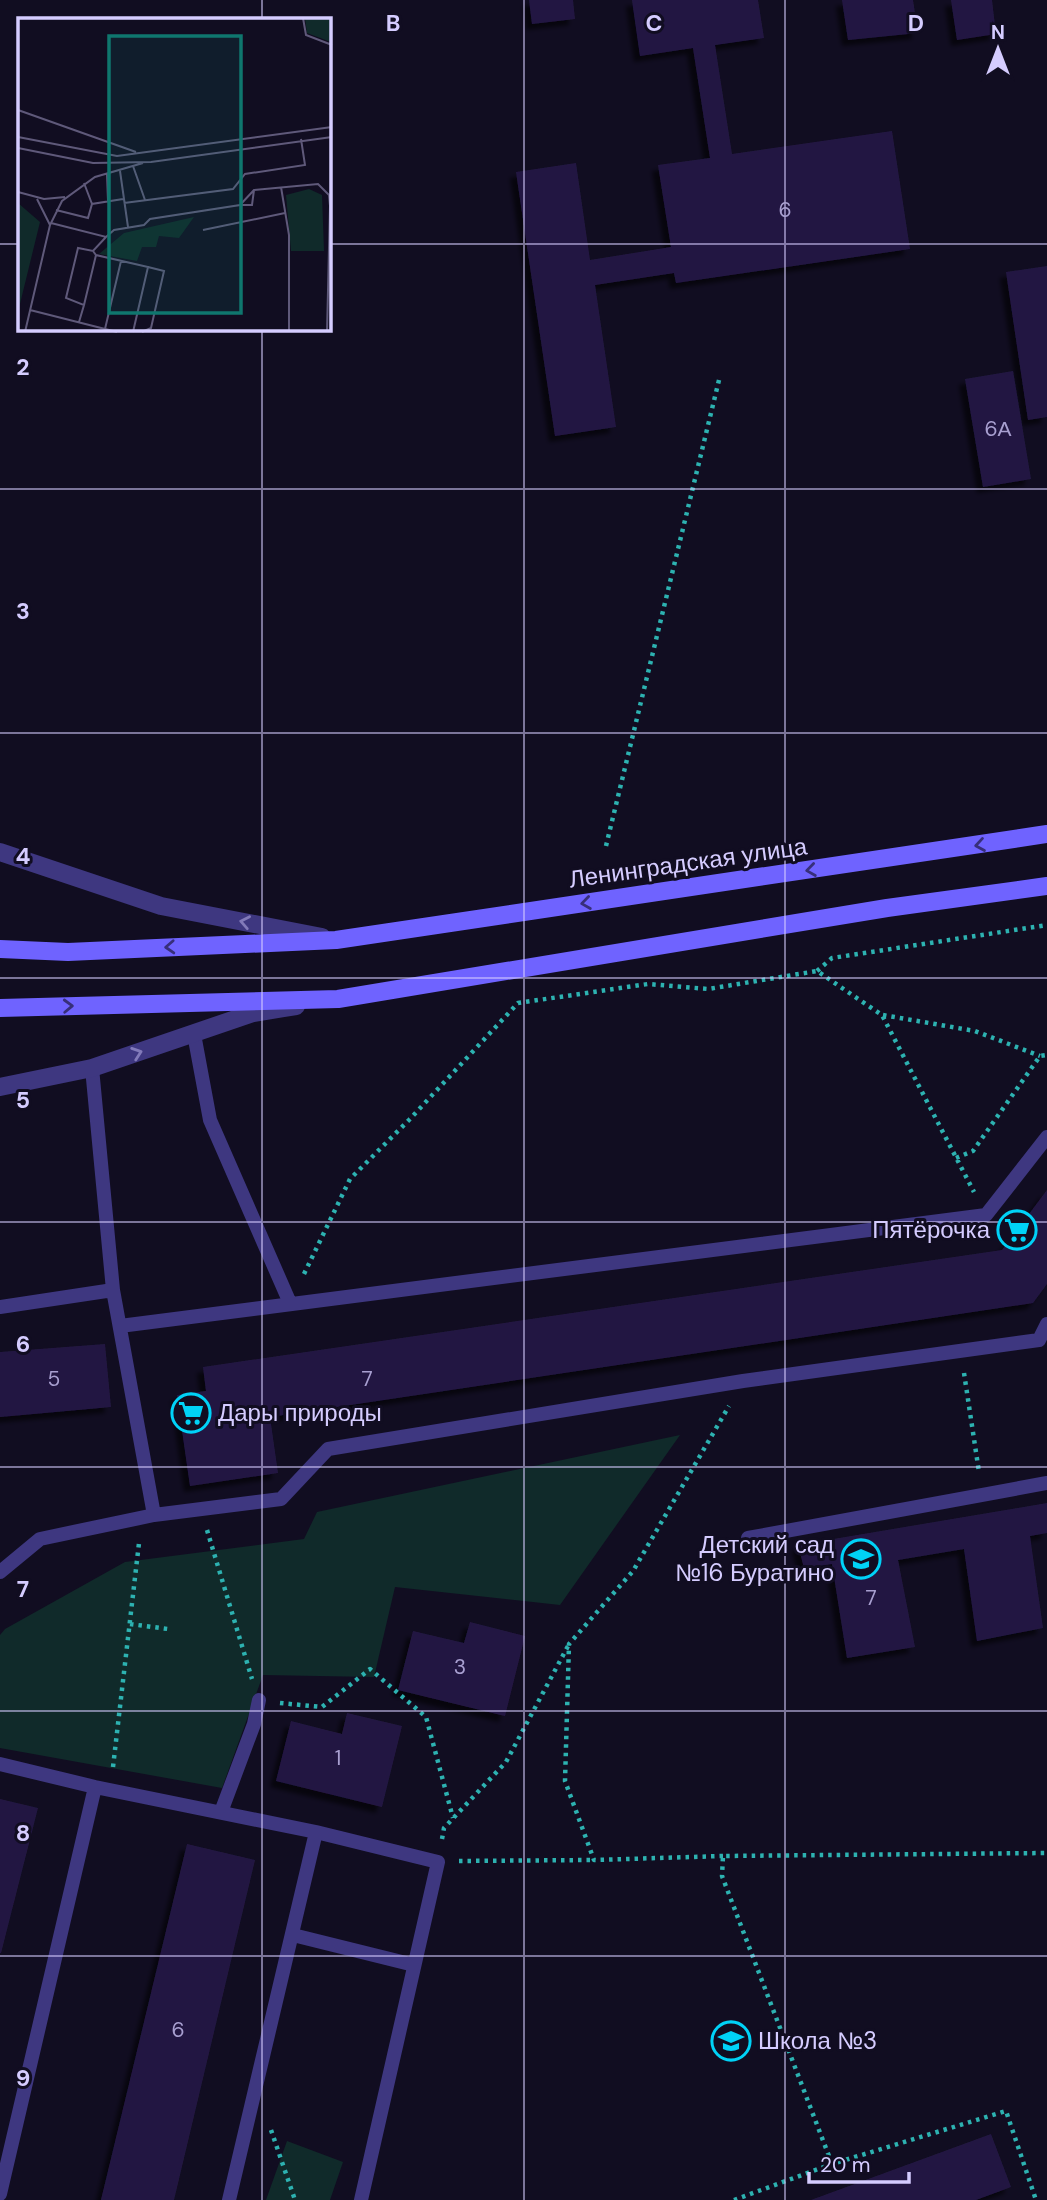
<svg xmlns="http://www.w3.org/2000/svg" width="1047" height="2200" viewBox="0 0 1047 2200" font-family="'DM Sans',sans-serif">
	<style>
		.green { fill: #102a2a }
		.building { fill: #231942; filter: url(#shadow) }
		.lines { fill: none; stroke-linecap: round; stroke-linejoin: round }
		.path { stroke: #2db2b1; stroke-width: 4.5; stroke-dasharray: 3.5 5; stroke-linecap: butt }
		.service { stroke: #3e3780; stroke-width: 14 }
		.tertiary { stroke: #3e3780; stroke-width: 18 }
		.secondary { stroke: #6f63ff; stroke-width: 18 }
		.oneway { stroke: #372f7a }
		.oneway2 { stroke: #827ab9 }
		.grid { fill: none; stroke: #d5ccff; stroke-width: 2; stroke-opacity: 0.55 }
		.labels { text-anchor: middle; stroke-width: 6; stroke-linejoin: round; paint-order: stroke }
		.number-label { font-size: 21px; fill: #a89fd0 }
		.street-label { font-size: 24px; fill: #d5ccff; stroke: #110d21 }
		.poi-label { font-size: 24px; fill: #d5ccff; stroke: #110d21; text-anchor: end }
		.inset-road { fill: none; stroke: #5f597a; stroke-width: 2 }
		.view { fill: #0f766e; fill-opacity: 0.15; stroke: #0f766e; stroke-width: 3.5 }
		.inset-edge { fill: none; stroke: #d5ccff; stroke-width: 3.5 }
		.grid-label { font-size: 23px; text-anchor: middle; font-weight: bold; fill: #d5ccff; stroke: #110d21; stroke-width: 6; stroke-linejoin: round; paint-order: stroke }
	</style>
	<defs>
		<filter id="shadow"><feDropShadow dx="-6" dy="6" stdDeviation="2" flood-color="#0009"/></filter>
	</defs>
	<rect width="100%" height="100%" fill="#110d21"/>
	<!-- green -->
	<path class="green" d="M 680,1435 L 560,1605 L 395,1587 L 374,1677 L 263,1675 L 222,1788 L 0,1748 L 0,1635 L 5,1629 L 125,1562 L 304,1539 L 317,1512 Z
		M 287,2141 L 343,2162 L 330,2200 L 266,2200 Z"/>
	<!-- building -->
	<path class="building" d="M 529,0 L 573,0 L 575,19 L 532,24 Z
		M 632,0 L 758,0 L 764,38 L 715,45 L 732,154 L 892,131 L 910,249 L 676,283 L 674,273 L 595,285 L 616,427 L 555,436 L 516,172 L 576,163 L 590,260 L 671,247 L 658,165 L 710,158 L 693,48 L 640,56 Z
		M 842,0 L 913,0 L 918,33 L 848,40 Z
		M 951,0 L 992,0 L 996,34 L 957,40 Z
		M 1047,266 L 1047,417 L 1028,420 L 1006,272 Z
		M 1013,371 L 1031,479 L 983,487 L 965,379 Z
		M 1047,1190 L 1047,1284 L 1033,1303 L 270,1417 L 278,1473 L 190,1486 L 177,1395 L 206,1391 L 203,1367 L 1002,1250 Z
		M 105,1344 L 111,1407 L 0,1417 L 0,1352 Z
		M 1047,1503 L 1047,1533 L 1030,1536 L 1043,1628 L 977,1641 L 964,1549 L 898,1560 L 915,1647 L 847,1658 L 832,1564 L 804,1568 L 798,1545 Z
		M 470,1622 L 525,1636 L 505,1716 L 398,1690 L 413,1631 L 464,1643 Z
		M 347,1713 L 402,1726 L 382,1807 L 276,1781 L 291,1721 L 342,1734 Z
		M 0,1799 L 38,1808 L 1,1953 L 0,1953 Z
		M 187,1844 L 255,1860 L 174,2200 L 101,2200 Z
		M 991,2134 L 1011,2187 L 976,2200 L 811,2200 Z"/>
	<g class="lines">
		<!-- path -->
		<path class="path" d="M 606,846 L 719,380
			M 817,971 L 832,958 L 1047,925
			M 883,1015 L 975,1031 L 1040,1056
			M 956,1158 L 973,1151 L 1040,1056 L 1047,1055
			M 304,1274 L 350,1179 L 409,1120 L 518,1003 L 648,984 L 708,989 L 817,971 L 882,1015 L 974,1192
			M 964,1373 L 979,1472
			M 207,1530 L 252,1679
			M 130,1624 L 168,1629
			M 280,1703 L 322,1707 L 370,1669 L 426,1717 L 453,1818
			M 113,1767 L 139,1543
			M 442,1839 L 444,1828 L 506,1762 L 568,1646
			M 723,1856 L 594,1860 L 565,1781 L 569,1644 L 633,1571 L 729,1406
			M 459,1861 L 594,1860
			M 271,2130 L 295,2200
			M 832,2164 L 722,1876 L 723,1856 L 1047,1853
			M 734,2200 L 832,2164 L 1006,2111 L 1036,2200"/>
		<!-- service -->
		<path class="service" d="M 194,1034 L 210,1120 L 290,1303
			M 92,1068 L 113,1290 L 154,1515
			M 0,1307 L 113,1290
			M 120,1326 L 986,1215 L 1047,1137
			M 748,1538 L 1047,1483
			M 0,1572 L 40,1539 L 154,1515 L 281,1499 L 328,1449 L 743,1381 L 1039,1340 L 1047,1324
			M 0,1764 L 95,1787 L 316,1832 L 229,2200
			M 221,1812 L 254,1724 L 259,1700
			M 316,1832 L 438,1862 L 361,2200
			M 293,1935 L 414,1965
			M 0,2194 L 95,1787"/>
		<!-- tertiary -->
		<path class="tertiary" d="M 0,852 L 161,906 L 322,937
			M 0,1087 L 92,1068 L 253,1013 L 296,1006"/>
		<!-- secondary -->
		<path class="secondary" d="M 0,949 L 68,952 L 336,940 L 1047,834
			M 0,1008 L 338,999 L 887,908 L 1047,886"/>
	</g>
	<!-- one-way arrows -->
	<defs><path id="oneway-chevron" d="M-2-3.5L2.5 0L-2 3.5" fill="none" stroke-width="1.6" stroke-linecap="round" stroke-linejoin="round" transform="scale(1.75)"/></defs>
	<g class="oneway">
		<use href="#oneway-chevron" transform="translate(980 845) rotate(171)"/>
		<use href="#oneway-chevron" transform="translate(811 870) rotate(172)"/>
		<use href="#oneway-chevron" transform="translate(586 903) rotate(172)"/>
		<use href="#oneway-chevron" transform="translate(170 947) rotate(177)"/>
		<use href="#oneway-chevron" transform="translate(68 1006) rotate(-2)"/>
	</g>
	<g class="oneway2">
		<use href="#oneway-chevron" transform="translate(245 922) rotate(-169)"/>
		<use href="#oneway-chevron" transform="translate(137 1053) rotate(-19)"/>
	</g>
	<!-- grid -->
	<path class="grid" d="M 262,0 L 262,19M 524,0 L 524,2200M 785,0 L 785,2200M 0,244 L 19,244M 329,244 L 1047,244M 262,329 L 262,2200M 0,489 L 1047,489M 0,733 L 1047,733M 0,978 L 1047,978M 0,1222 L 1047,1222M 0,1467 L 1047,1467M 0,1711 L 1047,1711M 0,1956 L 1047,1956"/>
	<!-- icons -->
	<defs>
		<g id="supermarket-ring" transform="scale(2.0125)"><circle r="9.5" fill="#110d21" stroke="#00d2f7" stroke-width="1.5"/><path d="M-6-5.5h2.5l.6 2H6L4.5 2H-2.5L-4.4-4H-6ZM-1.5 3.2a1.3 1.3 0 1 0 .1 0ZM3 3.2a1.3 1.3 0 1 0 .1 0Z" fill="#00d2f7"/></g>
		<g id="school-ring" transform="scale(2.0125)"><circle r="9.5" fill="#110d21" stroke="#00d2f7" stroke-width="1.5"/><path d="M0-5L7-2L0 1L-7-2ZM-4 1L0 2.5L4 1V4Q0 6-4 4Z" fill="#00d2f7"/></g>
	</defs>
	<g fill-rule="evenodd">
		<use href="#supermarket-ring" x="1017" y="1230"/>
		<use href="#supermarket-ring" x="191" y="1413"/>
		<use href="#school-ring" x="861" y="1559"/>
		<use href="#school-ring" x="731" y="2041"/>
	</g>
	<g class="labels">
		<!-- number labels -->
		<g class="number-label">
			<text x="785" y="217">6</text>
			<text x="998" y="436">6А</text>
			<text x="54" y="1386">5</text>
			<text x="367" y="1386">7</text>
			<text x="871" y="1605">7</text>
			<text x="460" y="1674">3</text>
			<text x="338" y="1765">1</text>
			<text x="178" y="2037">6</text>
		</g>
		<!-- street labels -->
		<g class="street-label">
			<text transform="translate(688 863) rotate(-8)" y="8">Ленинградская улица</text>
		</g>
		<!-- poi labels -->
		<g class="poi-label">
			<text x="990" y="1238">Пятёрочка</text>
			<text x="218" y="1421" text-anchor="start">Дары природы</text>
			<text x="834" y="1553">Детский сад<tspan x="834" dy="28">№16 Буратино</tspan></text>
			<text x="758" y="2049" text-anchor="start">Школа №3</text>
		</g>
	</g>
	<!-- overview -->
	<g transform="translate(18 18)">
		<rect width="313" height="313" fill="#110d21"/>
		<path d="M 287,0 L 313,0 L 313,24 L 289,15 ZM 291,171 L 304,177 L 306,233 L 273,233 L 268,177 ZM 0,185 L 22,204 L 0,294 ZM 176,199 L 161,220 L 141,218 L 138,229 L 124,229 L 119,243 L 81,236 L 106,215 Z" fill="#102a2a"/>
		<path class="inset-road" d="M 285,0 L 288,17 L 314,27M 0,92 L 118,134M 0,119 L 99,138 L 314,109M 0,130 L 75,145 L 133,144 L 314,119M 115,148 L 127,182M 102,153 L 110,209M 89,156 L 90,183M 66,165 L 74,186M 263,169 L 271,217 L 271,314M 0,174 L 26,181 L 47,179M 19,181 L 32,207M 106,185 L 215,171 L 227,156 L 287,147 L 283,121M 222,187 L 234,187 L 236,172M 38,192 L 70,200 L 74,186 L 105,181M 33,205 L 88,219 L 96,212 L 126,207 L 132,201 L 222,187 L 236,172 L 300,166 L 311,177 L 312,188 L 309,314M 185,212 L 267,195M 75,233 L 78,237 L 130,249 L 115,314M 66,287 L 78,237M 12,292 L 99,314M 61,304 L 66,287 L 48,280 L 60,230 L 75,233 L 88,219M 87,311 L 103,243M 7,314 L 32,207 L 44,183 L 77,159 L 125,145M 124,314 L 133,310 L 146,253 L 130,249"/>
		<path class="view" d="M 91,18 L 223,18 L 223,295 L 91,295 Z"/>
		<rect width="313" height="313" class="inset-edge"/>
	</g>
	<g class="grid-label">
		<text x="393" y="31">B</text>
		<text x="654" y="31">C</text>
		<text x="916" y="31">D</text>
		<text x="23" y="375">2</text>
		<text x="23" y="619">3</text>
		<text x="23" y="864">4</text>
		<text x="23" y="1108">5</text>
		<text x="23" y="1352">6</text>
		<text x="23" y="1597">7</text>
		<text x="23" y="1841">8</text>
		<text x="23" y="2086">9</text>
	</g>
	<!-- north arrow -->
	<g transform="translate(998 49)" stroke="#110d21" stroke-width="5" paint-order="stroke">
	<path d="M0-5L12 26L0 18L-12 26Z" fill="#d5ccff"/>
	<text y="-10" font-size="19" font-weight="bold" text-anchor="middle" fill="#d5ccff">N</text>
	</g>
	<!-- scale -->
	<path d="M809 2172v10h100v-10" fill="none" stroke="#d5ccff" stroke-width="3.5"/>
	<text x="820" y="2172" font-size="21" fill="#d5ccff" stroke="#110d21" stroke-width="5" paint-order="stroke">20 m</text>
</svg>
